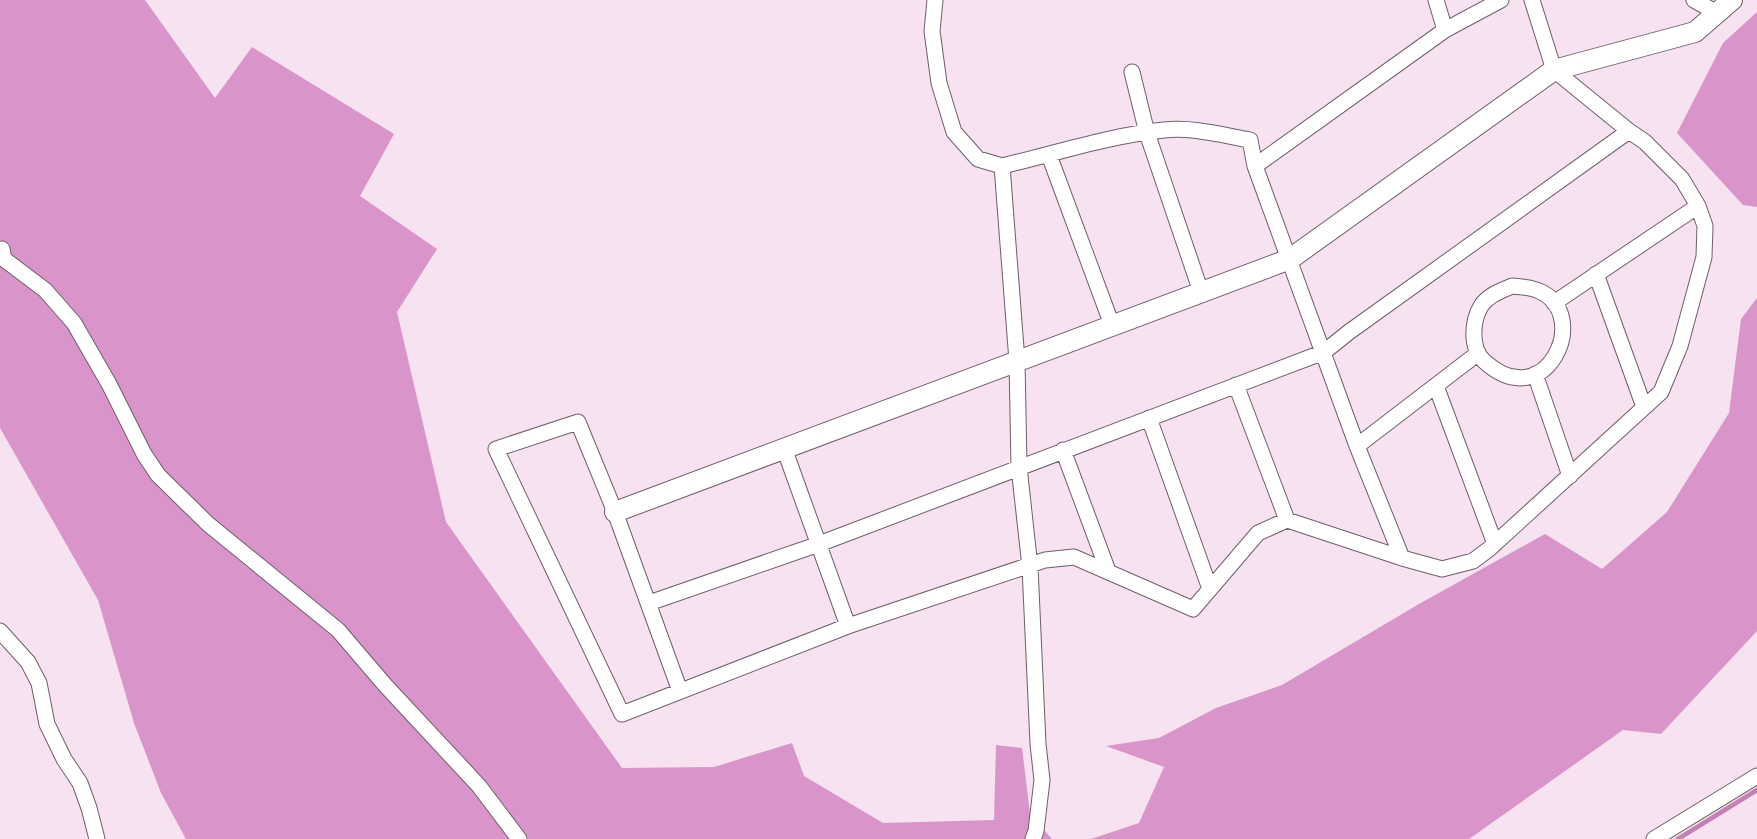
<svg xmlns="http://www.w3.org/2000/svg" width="1757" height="839" viewBox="0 0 1757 839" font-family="'Open Sans',sans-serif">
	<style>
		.forest { fill: #d994c9 }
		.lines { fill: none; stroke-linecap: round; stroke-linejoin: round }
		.stream { stroke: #c380b4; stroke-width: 4.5 }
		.minor-casing { stroke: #6f5e6b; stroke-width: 17 }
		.tertiary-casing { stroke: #6f5e6b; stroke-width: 22 }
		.minor { stroke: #fff; stroke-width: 15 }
		.tertiary { stroke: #fff; stroke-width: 20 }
	</style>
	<rect width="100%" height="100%" fill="#f6e2f0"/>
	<!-- forest -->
	<path class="forest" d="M 0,0 L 145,0 L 215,98 L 252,47 L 394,134 L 360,196 L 437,249 L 397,312 L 446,522 L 622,768 L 714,767 L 792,743 L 804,776 L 883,823 L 994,820 L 996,745 L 1022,748 L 1030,814 L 1052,839 L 186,839 L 161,793 L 134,723 L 98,600 L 0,428 Z
		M 1757,12 L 1757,207 L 1743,205 L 1677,133 L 1723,43 Z
		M 1757,298 L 1757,631 L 1661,734 L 1623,730 L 1469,839 L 1091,839 L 1139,823 L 1164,767 L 1106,746 L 1159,738 L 1216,708 L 1282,685 L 1419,604 L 1545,534 L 1602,569 L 1667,512 L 1729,413 L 1741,319 Z"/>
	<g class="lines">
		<!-- stream -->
		<path class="stream" d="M 1678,839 L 1757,790"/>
		<!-- minor casing -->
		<g class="minor-casing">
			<path id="minor" d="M 935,0 L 932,31 L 939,83 L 954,132 L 978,159 L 1002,166
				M 1436,0 L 1445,30
				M 1694,0 L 1717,13
				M 1132,72 L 1147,133 L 1201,292
				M 1049,155 L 1112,325
				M 1255,166 L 1445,30 L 1501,0
				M 2,249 L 4,259 L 45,290 L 74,323 L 109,384 L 144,454 L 158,475 L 208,524 L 338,630 L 385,685 L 479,786 L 519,839
				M 1596,274 L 1644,407
				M 1512,286 C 1521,287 1531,287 1539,291 C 1593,314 1546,418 1484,361 C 1470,348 1472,321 1481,306 C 1488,295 1501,291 1512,286 Z
				M 1554,303 L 1698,206
				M 1535,374 L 1570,476
				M 1236,385 L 1287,520
				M 1436,386 L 1495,544
				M 1149,418 L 1210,589
				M 1357,446 L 1477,354
				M 784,448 L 848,626
				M 1063,450 L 1108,571
				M 649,603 L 819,544 L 1324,352 L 1349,332 L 1629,131
				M 0,631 L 28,662 L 39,683 L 47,724 L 64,759 L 80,783 L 89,808 L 97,839
				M 680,691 L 615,512 L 578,422 L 496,449 L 622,714 L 848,626 L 1045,560 L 1074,557 L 1193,609 L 1258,533 L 1287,520 L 1402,558 L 1442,569 L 1473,561 L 1489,549 L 1661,392 L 1680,346 L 1704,257 L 1705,226 L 1698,206 L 1682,179 L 1645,142 L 1629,131 L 1554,70 L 1532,0
				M 1033,839 L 1036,831 L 1042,780 L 1038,744 L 1030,567 L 1019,467 L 1017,361 L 1002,166 C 1053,154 1112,135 1164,130 C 1192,127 1222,135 1250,140 L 1255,166 L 1357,446 L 1402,558
				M 1654,839 L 1757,776"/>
		</g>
		<!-- tertiary casing -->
		<g class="tertiary-casing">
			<path id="tertiary" d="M 615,512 L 1290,259 L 1554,70 L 1695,32 L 1732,0"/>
		</g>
		<!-- minor -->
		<use href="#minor" class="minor"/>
		<!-- tertiary -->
		<use href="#tertiary" class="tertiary"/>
	</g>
</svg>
